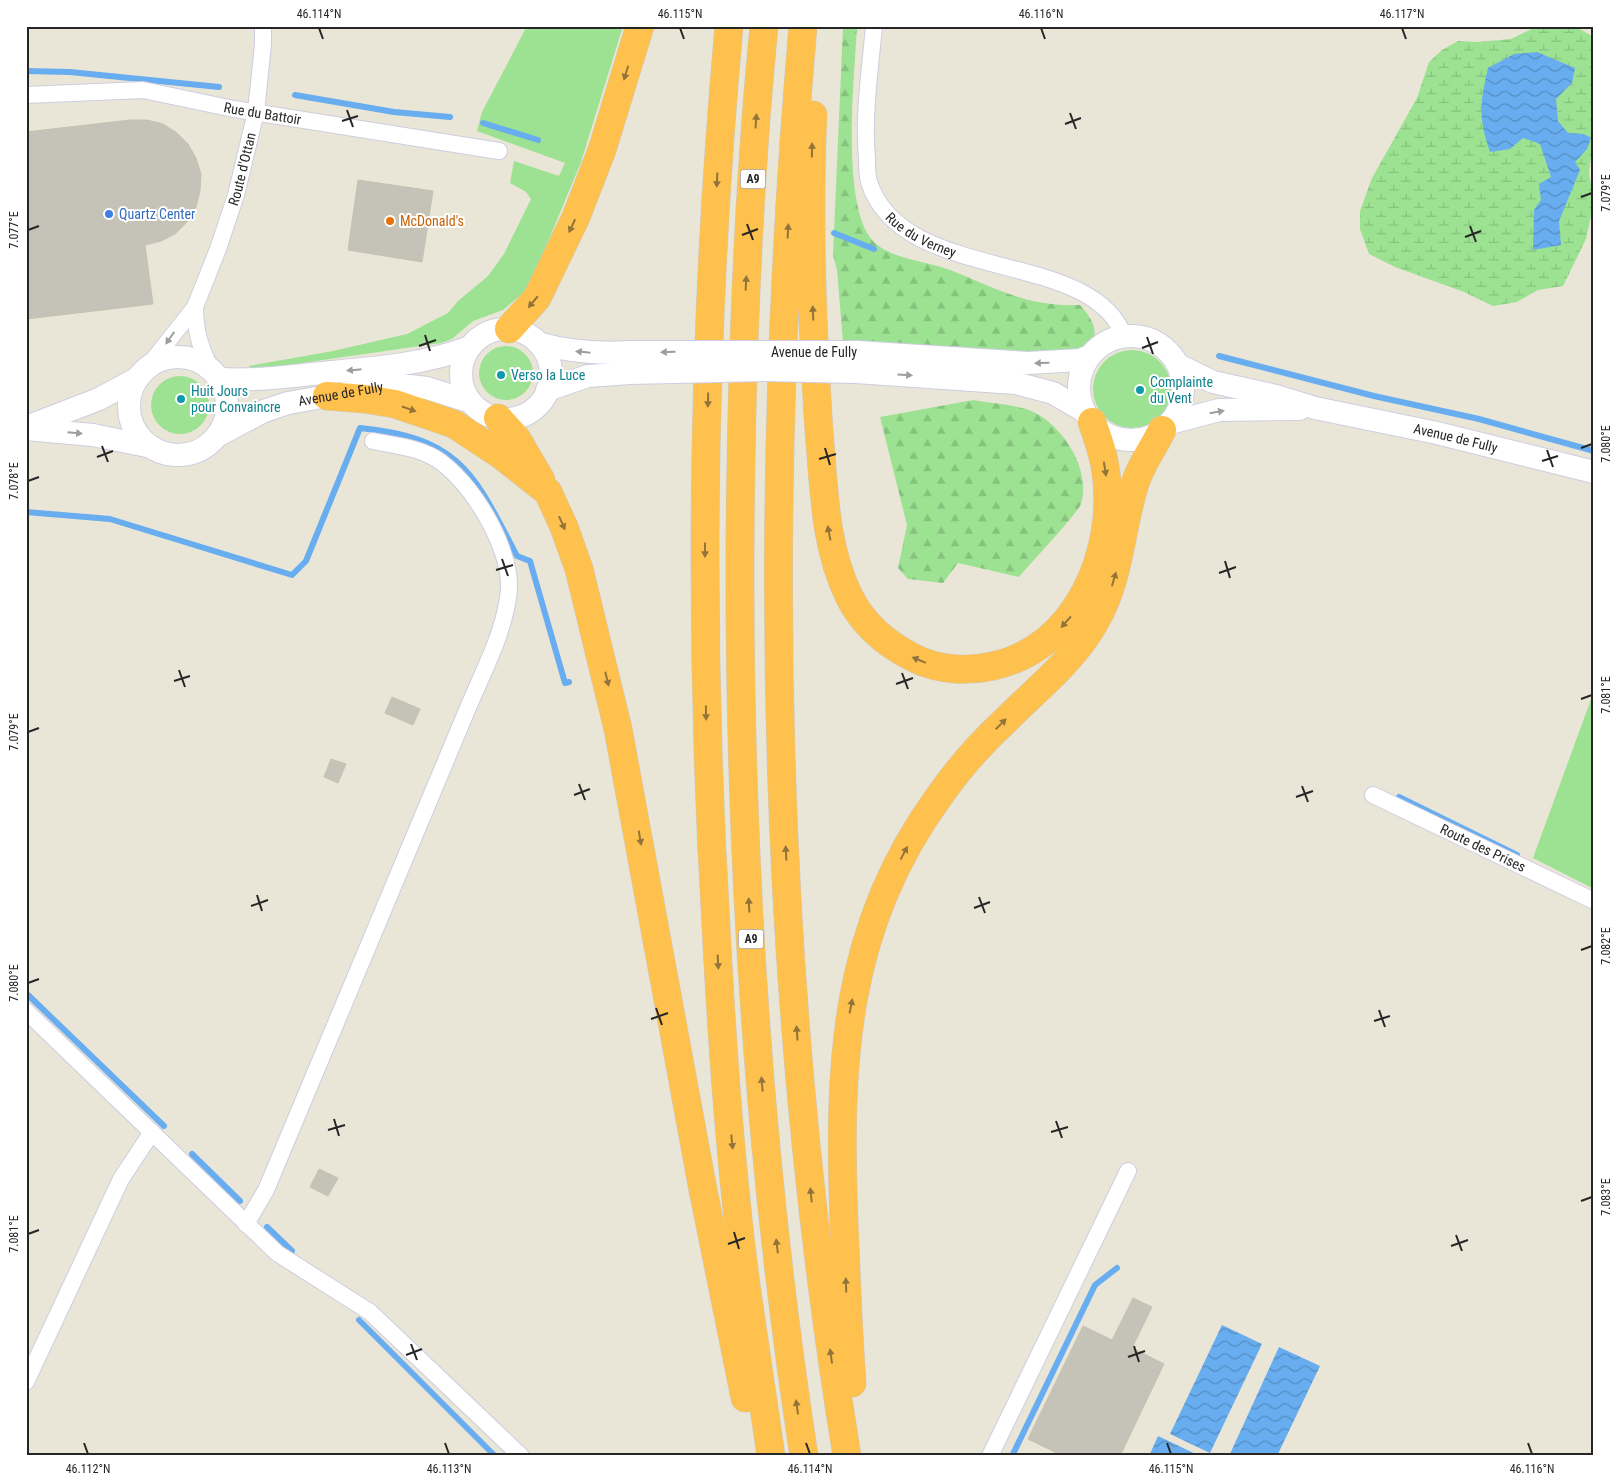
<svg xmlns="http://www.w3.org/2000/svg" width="1620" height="1482" viewBox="0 0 1620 1482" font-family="'Roboto Condensed',sans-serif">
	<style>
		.grass { fill: #9ce292 }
		.forest { fill: url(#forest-firs) }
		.wetland { fill: url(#wetland-marsh) }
		.water { fill: url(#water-waves) }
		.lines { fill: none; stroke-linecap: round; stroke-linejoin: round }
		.stream { stroke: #67adef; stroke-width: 6 }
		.building { fill: #c5c2b7; stroke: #c4c2b1 }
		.minor-casing { stroke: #cdcde0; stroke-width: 18 }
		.secondary-casing { stroke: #cdcde0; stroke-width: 24 }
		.motorway-casing { stroke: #cbcbcb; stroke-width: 29 }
		.minor { stroke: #fff; stroke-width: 16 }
		.secondary { stroke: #fff; stroke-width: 22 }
		.motorway { stroke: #ffc14d; stroke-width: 28 }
		.secondary-bridge-casing { stroke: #cdcde0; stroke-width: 24; stroke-linecap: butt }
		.secondary-bridge { stroke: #fff; stroke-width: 22 }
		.oneway { fill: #92743a }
		.oneway2 { fill: #9d9d9d }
		.ticks { fill: none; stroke: #262626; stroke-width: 2 }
		.shop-dot { fill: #3f7fe0; stroke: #fff; stroke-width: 2 }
		.food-dot { fill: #e8710a; stroke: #fff; stroke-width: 2 }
		.culture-dot { fill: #0f9aa8; stroke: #fff; stroke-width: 2 }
		.labels { text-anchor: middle; stroke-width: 4; stroke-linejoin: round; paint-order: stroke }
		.shield { fill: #fff; stroke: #676767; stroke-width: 1 }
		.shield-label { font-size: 12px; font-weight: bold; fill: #262626 }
		.street-label { font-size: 14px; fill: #262626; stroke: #fff }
		.shop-label { font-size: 14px; fill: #366cbe; stroke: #fff; text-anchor: start }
		.food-label { font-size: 14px; fill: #c56008; stroke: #fff; text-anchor: start }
		.culture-label { font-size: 14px; fill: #0d838f; stroke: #fff; text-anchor: start }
		.neatline { fill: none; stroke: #262626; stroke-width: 2 }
		.ticks-label { font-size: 12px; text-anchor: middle; fill: #262626 }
	</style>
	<defs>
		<pattern id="forest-firs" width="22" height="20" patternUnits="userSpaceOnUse" patternTransform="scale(1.25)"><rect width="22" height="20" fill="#9ce292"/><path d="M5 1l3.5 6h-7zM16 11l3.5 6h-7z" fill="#86c27e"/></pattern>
		<pattern id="wetland-marsh" width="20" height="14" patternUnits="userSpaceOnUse" patternTransform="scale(1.25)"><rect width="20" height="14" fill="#9ce292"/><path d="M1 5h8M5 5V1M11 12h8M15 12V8" fill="none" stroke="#86c27e"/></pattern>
		<pattern id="water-waves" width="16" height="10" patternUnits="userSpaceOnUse" patternTransform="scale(1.25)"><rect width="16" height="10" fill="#67adef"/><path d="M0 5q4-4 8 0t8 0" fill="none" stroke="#558dc1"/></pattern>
	</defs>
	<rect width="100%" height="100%" fill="#eae6d7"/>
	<!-- grass -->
	<path class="grass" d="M 527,26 L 623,26 L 581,162 L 533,278 L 523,293 L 503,310 L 473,321 L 452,339 L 441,343 L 267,368 L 250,368 L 249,366 L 333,351 L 407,334 L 448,313 L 458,301 L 488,276 L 504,254 L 531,199 L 526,192 L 510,183 L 514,161 L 559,176 L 565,163 L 477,131 L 482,112 Z
		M479 373a27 27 0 1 1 54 0a27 27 0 1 1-54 0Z
		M1093 389a39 39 0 1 1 78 0a39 39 0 1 1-78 0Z
		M151 405a29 29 0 1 1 58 0a29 29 0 1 1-58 0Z
		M 1594,691 L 1594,889 L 1533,858 Z"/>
	<!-- forest -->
	<path class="forest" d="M 843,26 L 857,26 C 855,72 839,214 876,244 C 896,260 927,261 950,270 C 998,289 1027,307 1080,305 C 1101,328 1101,345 1069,354 L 843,342 L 837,270 L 833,255 Z
		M 973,400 C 990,403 1009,404 1026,409 C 1060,420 1092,468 1081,504 C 1077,514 1029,565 1019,577 L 958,563 L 943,583 L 908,579 L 898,568 L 907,525 L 880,417 Z"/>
	<!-- wetland -->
	<path class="wetland" d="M 1538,26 L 1574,26 L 1594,37 L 1594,135 L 1589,173 L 1594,202 L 1586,239 L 1563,286 L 1538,290 L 1517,302 L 1493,306 L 1464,292 L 1395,267 L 1369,254 L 1360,229 L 1360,211 L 1372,178 L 1417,98 L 1429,62 L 1442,50 L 1458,41 L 1478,42 L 1511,39 Z"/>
	<!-- water -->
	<path class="water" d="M 1537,52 L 1575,68 L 1572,83 L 1556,99 L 1558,121 L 1568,133 L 1584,134 L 1591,138 L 1587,149 L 1575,162 L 1580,170 L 1559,221 L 1561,245 L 1533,250 L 1534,210 L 1541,200 L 1539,184 L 1551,177 L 1540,144 L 1523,138 L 1510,149 L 1490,152 C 1478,117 1480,103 1488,68 L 1514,54 Z
		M 1222,1325 L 1262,1344 L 1210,1453 L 1170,1434 Z
		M 1279,1347 L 1320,1366 L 1277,1456 L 1229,1456 Z
		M 1158,1436 L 1200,1456 L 1149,1456 Z"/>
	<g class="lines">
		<!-- stream -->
		<path class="stream" d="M 26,71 L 70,72 L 219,87
			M 295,95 L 394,112 L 450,117
			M 483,123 L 538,140
			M 834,233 L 874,249
			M 1219,356 L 1374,396 L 1479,419 L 1594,451
			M 26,512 L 110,519 L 292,575 L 306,561 L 360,428 C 461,438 474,474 517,556 L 530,561 L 565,683 L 569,682
			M 1399,797 L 1517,855
			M 26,993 L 164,1126
			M 192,1154 L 240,1201
			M 267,1227 L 292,1251
			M 359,1320 L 495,1456
			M 1012,1456 L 1095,1285 L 1117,1268"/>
	</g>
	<!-- building -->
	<path class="building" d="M 130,120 L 147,120 L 163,124 L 177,133 L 188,144 L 196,158 L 201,174 L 200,191 L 196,207 L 187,222 L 175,234 L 161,241 L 145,245 L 153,304 L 26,319 L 26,132 Z
		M 358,180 L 433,191 L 422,262 L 348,250 Z
		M 392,697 L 420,709 L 413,725 L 385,713 Z
		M 331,759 L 346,764 L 338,783 L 324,777 Z
		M 319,1169 L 338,1178 L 328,1196 L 310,1187 Z
		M 1133,1298 L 1152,1307 L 1132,1348 L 1164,1364 L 1120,1456 L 1063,1456 L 1028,1439 L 1083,1326 L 1112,1340 Z"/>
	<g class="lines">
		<!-- minor casing -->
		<g class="minor-casing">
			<g id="minor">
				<path id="s1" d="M 874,26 C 870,70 863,116 867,159 C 867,166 867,175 869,182 C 902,286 1093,247 1124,337"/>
				<path id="s2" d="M 26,95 L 143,90 L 234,109 L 499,151"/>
				<path d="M 195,307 C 195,330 200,347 210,367"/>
				<path id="s3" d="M 146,369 L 195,307 L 218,249 L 236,195 L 256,112 L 263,44 L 263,26"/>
				<path id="s4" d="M 1373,795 L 1594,901"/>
				<path d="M 26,1011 L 277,1253 L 370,1312 L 521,1456"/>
				<path d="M 246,1224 L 266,1190 L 470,703 C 485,668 506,628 509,589 C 511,547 471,480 435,458 C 416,447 393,445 373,441"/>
				<path d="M 26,1382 L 121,1179 L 152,1132"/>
				<path d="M 990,1456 L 1128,1171"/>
			</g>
		</g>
		<!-- secondary casing -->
		<g class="secondary-casing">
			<g id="secondary">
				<circle cx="506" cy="374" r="45"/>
				<circle cx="1131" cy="388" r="52"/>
				<path d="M 538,343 C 569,352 597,354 629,352"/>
				<path d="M 857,352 L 1028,363 L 1080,360 L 1090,356"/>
				<circle cx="178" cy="406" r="49"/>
				<path id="s5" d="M 1178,365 L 1213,382 L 1276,396 L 1315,408 L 1437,433 L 1594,472"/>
				<path d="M 856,372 L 1016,383 L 1053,393 L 1084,411"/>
				<path d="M 220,379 C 257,381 294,376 331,372 C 377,368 425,364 470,347"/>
				<path d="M 547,390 L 588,376 L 630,373"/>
				<path d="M 1170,423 L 1219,410 L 1299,409"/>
				<path d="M 29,426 L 99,399 L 138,378"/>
				<path d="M 26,429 L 93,435 L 152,447"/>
				<path id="s6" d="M 217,436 L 264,411 L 288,403 L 385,386 L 410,386 L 427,388 L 471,402"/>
			</g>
		</g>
		<!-- motorway casing -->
		<g class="motorway-casing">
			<path id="motorway" d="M 729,26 C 702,325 698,626 716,926 C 722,1045 730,1166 746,1285 C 754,1342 763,1399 771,1456
				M 764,26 C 747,201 741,376 740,551 C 739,853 758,1157 804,1456
				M 803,26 C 762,501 770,985 847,1456
				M 813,115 C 808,220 812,326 819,431 C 824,486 824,545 849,596 C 862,623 886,644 914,658 C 938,670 967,672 993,666 C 1077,648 1117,552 1106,473 C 1104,455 1098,439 1092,422
				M 509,329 L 537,298 L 576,217 L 602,150 L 640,26
				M 327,396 L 365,399 L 395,404 L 454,424 L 501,455 L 548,492 L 564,527 L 579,569 L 618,729 L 703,1190 L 745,1398
				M 498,418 L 517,439 L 541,480
				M 852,1383 C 848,1328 846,1274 844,1220 C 838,1065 843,929 938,798 C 958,769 981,743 1007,719 C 1038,688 1073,661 1095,622 C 1120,579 1120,533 1134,487 C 1139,467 1153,449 1162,430"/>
		</g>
		<!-- minor -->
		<use href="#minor" class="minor"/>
		<!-- secondary -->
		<use href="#secondary" class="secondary"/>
		<!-- motorway -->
		<use href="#motorway" class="motorway"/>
		<!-- secondary-bridge casing -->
		<g class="secondary-bridge-casing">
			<g id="secondary-bridge">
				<path id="s7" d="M 629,352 L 857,352"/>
				<path d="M 630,373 L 766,370 L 856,372"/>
			</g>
		</g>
		<!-- secondary-bridge -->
		<use href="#secondary-bridge" class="secondary-bridge"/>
	</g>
	<!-- one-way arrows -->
	<defs><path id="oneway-solid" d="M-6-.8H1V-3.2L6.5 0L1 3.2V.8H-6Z" transform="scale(1.25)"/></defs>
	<g class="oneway">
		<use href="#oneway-solid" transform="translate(626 73) rotate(107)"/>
		<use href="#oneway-solid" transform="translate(756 121) rotate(-86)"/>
		<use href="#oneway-solid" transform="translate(812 150) rotate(-89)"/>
		<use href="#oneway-solid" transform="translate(717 180) rotate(93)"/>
		<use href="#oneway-solid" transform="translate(572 226) rotate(115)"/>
		<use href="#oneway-solid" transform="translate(788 231) rotate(-87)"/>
		<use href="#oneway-solid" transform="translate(746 283) rotate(-87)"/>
		<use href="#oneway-solid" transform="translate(533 302) rotate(130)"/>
		<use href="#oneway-solid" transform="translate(813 313) rotate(-92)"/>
		<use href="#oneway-solid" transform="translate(708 400) rotate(91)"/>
		<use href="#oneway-solid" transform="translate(409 409) rotate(19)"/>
		<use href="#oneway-solid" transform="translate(1105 469) rotate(81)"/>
		<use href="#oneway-solid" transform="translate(562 523) rotate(66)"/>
		<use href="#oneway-solid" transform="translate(829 533) rotate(-101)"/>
		<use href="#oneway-solid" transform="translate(705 550) rotate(90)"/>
		<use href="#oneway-solid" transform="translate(1114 579) rotate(-74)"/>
		<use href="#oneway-solid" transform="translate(1066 622) rotate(131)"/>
		<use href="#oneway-solid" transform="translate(919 660) rotate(-158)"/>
		<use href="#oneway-solid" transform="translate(607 679) rotate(76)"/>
		<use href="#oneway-solid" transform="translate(706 713) rotate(89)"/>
		<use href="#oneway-solid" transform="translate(1001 724) rotate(-45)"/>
		<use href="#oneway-solid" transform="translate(640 838) rotate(80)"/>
		<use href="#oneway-solid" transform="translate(786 853) rotate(-93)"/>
		<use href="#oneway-solid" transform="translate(904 853) rotate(-62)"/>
		<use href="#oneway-solid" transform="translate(749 905) rotate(-93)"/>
		<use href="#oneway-solid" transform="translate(718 962) rotate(87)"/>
		<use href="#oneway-solid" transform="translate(851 1006) rotate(-79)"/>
		<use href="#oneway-solid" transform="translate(797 1033) rotate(-94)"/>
		<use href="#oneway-solid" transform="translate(762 1084) rotate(-95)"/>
		<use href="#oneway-solid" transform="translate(732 1142) rotate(84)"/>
		<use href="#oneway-solid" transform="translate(811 1195) rotate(-96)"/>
		<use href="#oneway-solid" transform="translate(777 1246) rotate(-97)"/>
		<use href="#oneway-solid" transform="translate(846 1285) rotate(-92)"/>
		<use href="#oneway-solid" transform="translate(831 1356) rotate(-98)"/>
		<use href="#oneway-solid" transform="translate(797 1407) rotate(-98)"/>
	</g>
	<g class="oneway2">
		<use href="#oneway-solid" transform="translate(170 338) rotate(125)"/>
		<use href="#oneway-solid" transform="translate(583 352) rotate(-174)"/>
		<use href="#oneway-solid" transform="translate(668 352) rotate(179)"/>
		<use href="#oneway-solid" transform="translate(1042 363) rotate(178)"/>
		<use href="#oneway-solid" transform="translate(354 370) rotate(174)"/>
		<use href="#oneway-solid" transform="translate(905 375) rotate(4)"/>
		<use href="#oneway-solid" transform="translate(1217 412) rotate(-10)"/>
		<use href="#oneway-solid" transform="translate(75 433) rotate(5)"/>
	</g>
	<!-- ticks -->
	<path class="ticks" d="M 319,28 L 323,39M 680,28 L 684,39M 1041,28 L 1045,39M 1402,28 L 1406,39M 347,110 L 353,127M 1070,113 L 1076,129M 342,121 L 358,116M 1065,124 L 1081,118M 1581,197 L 1592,193M 747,224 L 753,240M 1470,226 L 1476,242M 28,230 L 39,226M 742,235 L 758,229M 1465,237 L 1481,231M 425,335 L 430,351M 1147,337 L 1153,354M 419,346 L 436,340M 1142,348 L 1158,342M 102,446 L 108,462M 825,448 L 830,465M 1581,448 L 1592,444M 1547,450 L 1553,467M 97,457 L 113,451M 819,459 L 836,454M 1542,461 L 1558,456M 28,481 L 39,477M 502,559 L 508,576M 1225,561 L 1230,578M 496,570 L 513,565M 1219,573 L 1236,567M 179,670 L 185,687M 902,673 L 908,689M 174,681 L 190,676M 896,684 L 913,678M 1581,699 L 1592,695M 28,732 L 39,728M 579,784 L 585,800M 1302,786 L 1308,802M 574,795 L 590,789M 1296,797 L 1313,791M 257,895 L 262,911M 979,897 L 985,913M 251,906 L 268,900M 974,908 L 990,902M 1581,950 L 1592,946M 28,983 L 39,979M 656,1008 L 662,1025M 1379,1010 L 1385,1027M 651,1019 L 668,1013M 1374,1021 L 1390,1016M 334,1119 L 339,1136M 1056,1121 L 1062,1138M 328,1130 L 345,1125M 1051,1132 L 1068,1127M 1581,1201 L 1592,1197M 734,1232 L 739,1249M 28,1234 L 39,1230M 1456,1235 L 1462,1251M 728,1244 L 745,1238M 1451,1246 L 1468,1240M 411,1344 L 417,1360M 1134,1346 L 1139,1362M 406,1355 L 422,1349M 1128,1357 L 1145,1351M 84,1443 L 88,1454M 445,1443 L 449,1454M 806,1443 L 810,1454M 1167,1443 L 1171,1454M 1528,1443 L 1532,1454"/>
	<!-- markers -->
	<circle class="shop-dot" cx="109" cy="214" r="5"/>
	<circle class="food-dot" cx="390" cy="221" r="5"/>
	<g class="culture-dot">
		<circle cx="501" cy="375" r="5"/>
		<circle cx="1140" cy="390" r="5"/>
		<circle cx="181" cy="399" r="5"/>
	</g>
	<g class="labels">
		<!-- shield labels -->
		<g class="shield">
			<rect x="740.5" y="169.5" width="25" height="19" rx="4"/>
			<rect x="738.5" y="929.5" width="25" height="19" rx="4"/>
		</g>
		<g class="shield-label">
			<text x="753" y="183">A9</text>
			<text x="751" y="943">A9</text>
		</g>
		<!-- street labels -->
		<g class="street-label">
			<text dy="5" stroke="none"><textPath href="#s2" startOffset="239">Rue du Battoir</textPath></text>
			<text dy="5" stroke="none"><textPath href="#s3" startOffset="225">Route d'Ottan</textPath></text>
			<text dy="5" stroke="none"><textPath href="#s1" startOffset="234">Rue du Verney</textPath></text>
			<text dy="5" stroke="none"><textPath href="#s7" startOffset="185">Avenue de Fully</textPath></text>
			<text dy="5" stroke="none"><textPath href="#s6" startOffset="132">Avenue de Fully</textPath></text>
			<text dy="5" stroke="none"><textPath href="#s5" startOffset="288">Avenue de Fully</textPath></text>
			<text dy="5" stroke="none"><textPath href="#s4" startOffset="122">Route des Prises</textPath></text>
		</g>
		<!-- shop labels -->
		<g class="shop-label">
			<text x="119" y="219">Quartz Center</text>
		</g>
		<!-- food labels -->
		<g class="food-label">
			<text x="400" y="226">McDonald's</text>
		</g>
		<!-- culture labels -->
		<g class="culture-label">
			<text x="511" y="380">Verso la Luce</text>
			<text x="1150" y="387">Complainte<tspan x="1150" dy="16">du Vent</tspan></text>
			<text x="191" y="396">Huit Jours<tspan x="191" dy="16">pour Convaincre</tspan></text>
		</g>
	</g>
	<!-- border -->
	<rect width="1620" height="1482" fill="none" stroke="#ffffff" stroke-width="55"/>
	<rect x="28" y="28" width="1564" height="1426" class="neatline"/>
	<g class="ticks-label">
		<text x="319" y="18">46.114°N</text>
		<text x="680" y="18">46.115°N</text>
		<text x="1041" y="18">46.116°N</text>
		<text x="1402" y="18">46.117°N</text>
		<text transform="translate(1606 193) rotate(-90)" y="4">7.079°E</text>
		<text transform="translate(14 230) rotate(-90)" y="4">7.077°E</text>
		<text transform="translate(1606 444) rotate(-90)" y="4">7.080°E</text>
		<text transform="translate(14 481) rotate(-90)" y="4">7.078°E</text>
		<text transform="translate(1606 695) rotate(-90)" y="4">7.081°E</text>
		<text transform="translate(14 732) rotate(-90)" y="4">7.079°E</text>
		<text transform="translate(1606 946) rotate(-90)" y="4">7.082°E</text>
		<text transform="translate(14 983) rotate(-90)" y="4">7.080°E</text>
		<text transform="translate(1606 1197) rotate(-90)" y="4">7.083°E</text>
		<text transform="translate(14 1234) rotate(-90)" y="4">7.081°E</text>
		<text x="88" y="1473">46.112°N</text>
		<text x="449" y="1473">46.113°N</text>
		<text x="810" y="1473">46.114°N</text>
		<text x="1171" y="1473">46.115°N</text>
		<text x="1532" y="1473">46.116°N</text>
	</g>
</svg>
